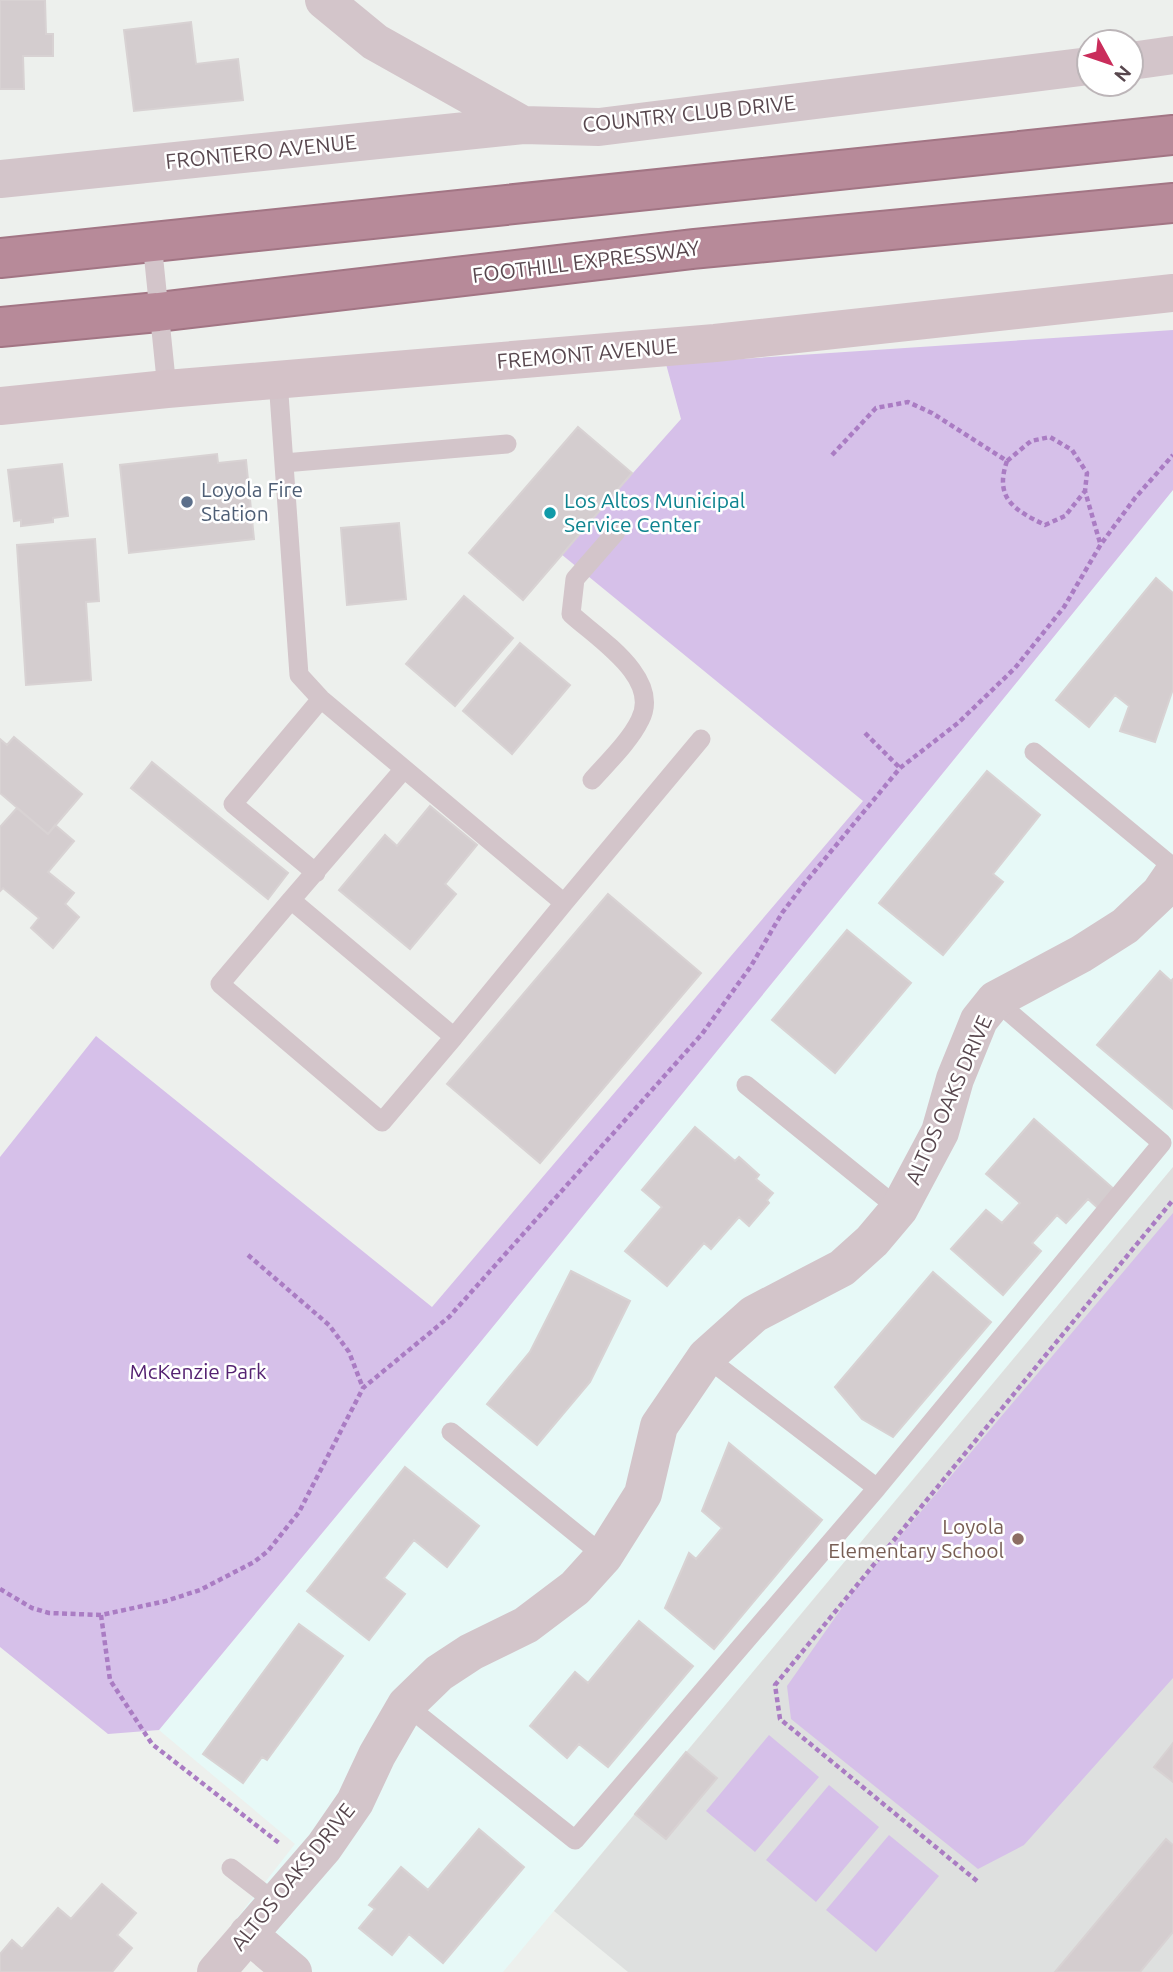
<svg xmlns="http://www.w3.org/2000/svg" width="1173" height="1972" viewBox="0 0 1173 1972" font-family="Ubuntu,sans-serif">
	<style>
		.commercial { fill: #e7f9f7 }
		.education { fill: #dee0df }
		.green { fill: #d6c0e9 }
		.building { fill: #d4cdcf; stroke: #d8d2d3; stroke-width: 2 }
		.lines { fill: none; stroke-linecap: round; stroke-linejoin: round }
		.highway-casing { stroke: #a27584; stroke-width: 42 }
		.path { stroke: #aa7cc3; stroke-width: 4.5; stroke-dasharray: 5 3.5; stroke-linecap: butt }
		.lane { stroke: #d3c5ca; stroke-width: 19 }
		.street { stroke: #d3c5ca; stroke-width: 38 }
		.secondary { stroke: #d4c2c8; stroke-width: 38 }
		.highway { stroke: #b78a99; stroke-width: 38 }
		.service-dot { fill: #5c6f8a; stroke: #fff; stroke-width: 2.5 }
		.culture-dot { fill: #0f9aa8; stroke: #fff; stroke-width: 2.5 }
		.education-dot { fill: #8d6e63; stroke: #fff; stroke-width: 2.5 }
		.labels { text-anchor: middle; stroke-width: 5; stroke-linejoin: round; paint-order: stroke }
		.street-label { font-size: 21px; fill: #58474e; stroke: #fff }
		.service-label { font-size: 21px; fill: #4e5e75; stroke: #fff; text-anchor: start }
		.culture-label { font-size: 21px; fill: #0d838f; stroke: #fff; text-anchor: start }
		.park-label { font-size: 21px; fill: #542171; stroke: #fff }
		.education-label { font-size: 21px; fill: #785e54; stroke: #fff; text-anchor: end }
	</style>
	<rect width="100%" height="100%" fill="#edf0ed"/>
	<!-- commercial -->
	<path class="commercial" d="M 1173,490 L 1173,1167 L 503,1972 L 301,1972 L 248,1934 L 230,1927 L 295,1844 L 159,1730 L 478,1345 Z"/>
	<!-- education -->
	<path class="education" d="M 1173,1167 L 1173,1972 L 628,1972 L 554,1911 Z"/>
	<!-- green -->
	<path class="green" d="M 1173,330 L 1173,490 L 478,1345 L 159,1730 L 108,1734 L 0,1647 L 0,1157 L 96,1036 L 432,1307 L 863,801 L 561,554 L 681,419 L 666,364 Z
		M 1173,1213 L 1173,1678 L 1024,1845 L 978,1869 L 791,1719 L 787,1686 L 853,1592 Z
		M 769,1735 L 819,1777 L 755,1852 L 706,1811 Z
		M 829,1785 L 879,1827 L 816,1902 L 766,1860 Z
		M 889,1835 L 939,1876 L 876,1952 L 826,1910 Z"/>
	<!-- building -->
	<path class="building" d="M 0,0 L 45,0 L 46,34 L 53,34 L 53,56 L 23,56 L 24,89 L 0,89 Z
		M 191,22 L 196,64 L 238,59 L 243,100 L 134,111 L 124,30 Z
		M 578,427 L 632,473 L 523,600 L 469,553 Z
		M 217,454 L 218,463 L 246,460 L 254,539 L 129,553 L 120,465 Z
		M 62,464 L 68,516 L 53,518 L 53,522 L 21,526 L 21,520 L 14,521 L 8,470 Z
		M 399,523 L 406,599 L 347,605 L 341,528 Z
		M 95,539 L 99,601 L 86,602 L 91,680 L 26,685 L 17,545 Z
		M 1156,578 L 1173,593 L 1173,689 L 1155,742 L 1120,731 L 1129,706 L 1115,695 L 1089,727 L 1056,700 Z
		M 464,596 L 513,638 L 455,706 L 406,664 Z
		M 520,643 L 570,685 L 512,754 L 463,711 Z
		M 14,737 L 82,794 L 48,834 L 0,793 L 0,739 L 7,745 Z
		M 152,762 L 288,873 L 268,899 L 131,788 Z
		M 987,771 L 1040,815 L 993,874 L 1003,882 L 943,955 L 879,903 Z
		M 430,806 L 477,845 L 445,884 L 456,894 L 410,949 L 339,890 L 385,835 L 397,846 Z
		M 17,808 L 48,834 L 55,825 L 74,841 L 48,872 L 74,893 L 65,904 L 79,917 L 53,948 L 31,928 L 39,918 L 3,888 L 0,891 L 0,827 Z
		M 608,894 L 701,973 L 540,1163 L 447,1084 Z
		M 847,930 L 911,983 L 835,1073 L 772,1020 Z
		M 1160,971 L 1171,981 L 1173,979 L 1173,1109 L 1097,1045 Z
		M 1034,1119 L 1115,1190 L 1099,1209 L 1088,1199 L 1066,1223 L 1057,1215 L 1032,1243 L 1041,1251 L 1003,1295 L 951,1249 L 986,1210 L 1002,1223 L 1020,1203 L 986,1174 Z
		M 695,1127 L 735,1161 L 739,1157 L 759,1175 L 756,1179 L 773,1193 L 767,1200 L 769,1203 L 749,1226 L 739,1217 L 711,1249 L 704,1243 L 667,1286 L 625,1251 L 662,1207 L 642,1190 Z
		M 571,1271 L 630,1301 L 590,1382 L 537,1445 L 487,1404 L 530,1352 Z
		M 933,1272 L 991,1322 L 893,1437 L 862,1419 L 835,1387 Z
		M 729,1443 L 822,1520 L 714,1649 L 665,1608 L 689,1553 L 696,1559 L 722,1528 L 702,1511 Z
		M 405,1467 L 479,1526 L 447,1567 L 414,1540 L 384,1578 L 405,1594 L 369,1640 L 307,1591 Z
		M 639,1621 L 693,1666 L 608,1767 L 579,1744 L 567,1758 L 530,1726 L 575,1672 L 588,1683 Z
		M 299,1624 L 343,1656 L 267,1760 L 262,1757 L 243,1783 L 203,1754 Z
		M 1173,1743 L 1173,1782 L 1154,1767 Z
		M 686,1752 L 717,1778 L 666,1839 L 635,1814 Z
		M 479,1829 L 524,1867 L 443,1963 L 409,1934 L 392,1955 L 359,1928 L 375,1909 L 369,1905 L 401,1867 L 428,1890 Z
		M 1166,1839 L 1173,1845 L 1173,1932 L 1140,1972 L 1055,1972 Z
		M 102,1884 L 136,1913 L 117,1935 L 132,1948 L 112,1972 L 0,1972 L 0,1954 L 12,1940 L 22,1949 L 58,1908 L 71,1919 Z"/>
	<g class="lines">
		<!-- highway casing -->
		<g class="highway-casing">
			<path id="highway" d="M 0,258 L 1173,135
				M 0,327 L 158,312 L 693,249 L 1173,203"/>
		</g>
		<!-- path -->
		<path class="path" d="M 832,455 L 876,408 L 908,402 L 932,413 L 1007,461 L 1031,441 L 1050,437 L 1072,450 L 1087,473 L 1085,491 L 1100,543
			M 1007,461 C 994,498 1014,510 1045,525 L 1065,516 L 1085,491
			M 865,733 L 900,768
			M 248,1255 L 329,1325 L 349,1352 L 363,1388
			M 0,1589 L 32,1608 L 49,1613 L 101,1615 L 166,1601 L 200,1590 L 254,1562 L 268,1551 L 299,1512 L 363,1388 L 449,1317 L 702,1034 L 751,966 L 782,913 L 804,884 L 900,768 L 958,723 L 1015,668 L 1064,607 L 1101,544 L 1135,498 L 1173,455
			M 101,1615 L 110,1680 L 152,1744 L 279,1843
			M 977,1881 L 780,1719 L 775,1685 L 1173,1200"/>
		<!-- lane -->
		<path class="lane" d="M 152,242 L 167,389
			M 278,380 L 299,675 L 321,699 L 564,903 L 454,1037 L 291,900 L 404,769
			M 284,463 L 507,444
			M 1034,752 L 1173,867
			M 592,780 C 607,763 630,741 640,720 C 662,678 597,638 571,614 L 575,579 L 616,532
			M 316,873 L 233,804 L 321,699
			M 291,900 L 220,984 L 382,1122 L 454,1037
			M 564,903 L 701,739
			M 746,1085 L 899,1209
			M 451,1432 L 604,1556
			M 877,1488 L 1162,1143 L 995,1000
			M 406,1705 L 575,1840 L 877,1488 L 706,1357
			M 231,1868 L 275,1902"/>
		<!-- street -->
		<path class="street" d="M 324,0 L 375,42 L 523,125 L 599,127 L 1089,66
			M 1131,61 L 1173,55
			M 0,179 L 523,125
			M 248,1934 L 293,1972
			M 216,1972 L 324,1847 L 355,1802 L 377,1755 L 406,1705 L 439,1673 L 471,1652 L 526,1625 L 575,1588 L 604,1556 L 643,1494 L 659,1426 L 706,1357 L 754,1314 L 842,1268 L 872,1241 L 899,1209 L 940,1132 L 955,1079 L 979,1020 L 995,1000 L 1081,954 L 1125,926 L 1160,893 L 1173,874"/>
		<!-- secondary -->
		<path class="secondary" d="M 0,406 L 167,389 L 715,343 L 1173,293"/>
		<!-- highway -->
		<use href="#highway" class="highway"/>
	</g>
	<!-- markers -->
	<circle class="service-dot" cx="187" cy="502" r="7"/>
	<circle class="culture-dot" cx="550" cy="513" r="7"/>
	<circle class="education-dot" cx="1018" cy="1539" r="7"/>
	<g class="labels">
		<!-- street labels -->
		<g class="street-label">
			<text transform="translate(689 114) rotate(-6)" y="7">COUNTRY CLUB DRIVE</text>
			<text transform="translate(261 152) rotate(-6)" y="7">FRONTERO AVENUE</text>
			<text transform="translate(586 262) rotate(-7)" y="7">FOOTHILL EXPRESSWAY</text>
			<text transform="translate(587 354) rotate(-5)" y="7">FREMONT AVENUE</text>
			<text transform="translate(949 1100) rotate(-66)" y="7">ALTOS OAKS DRIVE</text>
			<text transform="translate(293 1877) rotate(-51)" y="7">ALTOS OAKS DRIVE</text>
		</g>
		<!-- service labels -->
		<g class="service-label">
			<text x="201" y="497">Loyola Fire<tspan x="201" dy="24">Station</tspan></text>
		</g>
		<!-- culture labels -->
		<g class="culture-label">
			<text x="564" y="508">Los Altos Municipal<tspan x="564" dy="24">Service Center</tspan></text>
		</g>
		<!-- park labels -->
		<g class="park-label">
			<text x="198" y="1379">McKenzie Park</text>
		</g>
		<!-- education labels -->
		<g class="education-label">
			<text x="1004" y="1534">Loyola<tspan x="1004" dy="24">Elementary School</tspan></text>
		</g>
	</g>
	<!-- north arrow -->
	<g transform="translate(1110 63) rotate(130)"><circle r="33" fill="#ffffff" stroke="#bcb5b8" stroke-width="2"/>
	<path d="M0-5L12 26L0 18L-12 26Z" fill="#ca2d5b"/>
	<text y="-10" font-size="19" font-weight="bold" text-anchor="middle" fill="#58474e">N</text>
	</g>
</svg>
